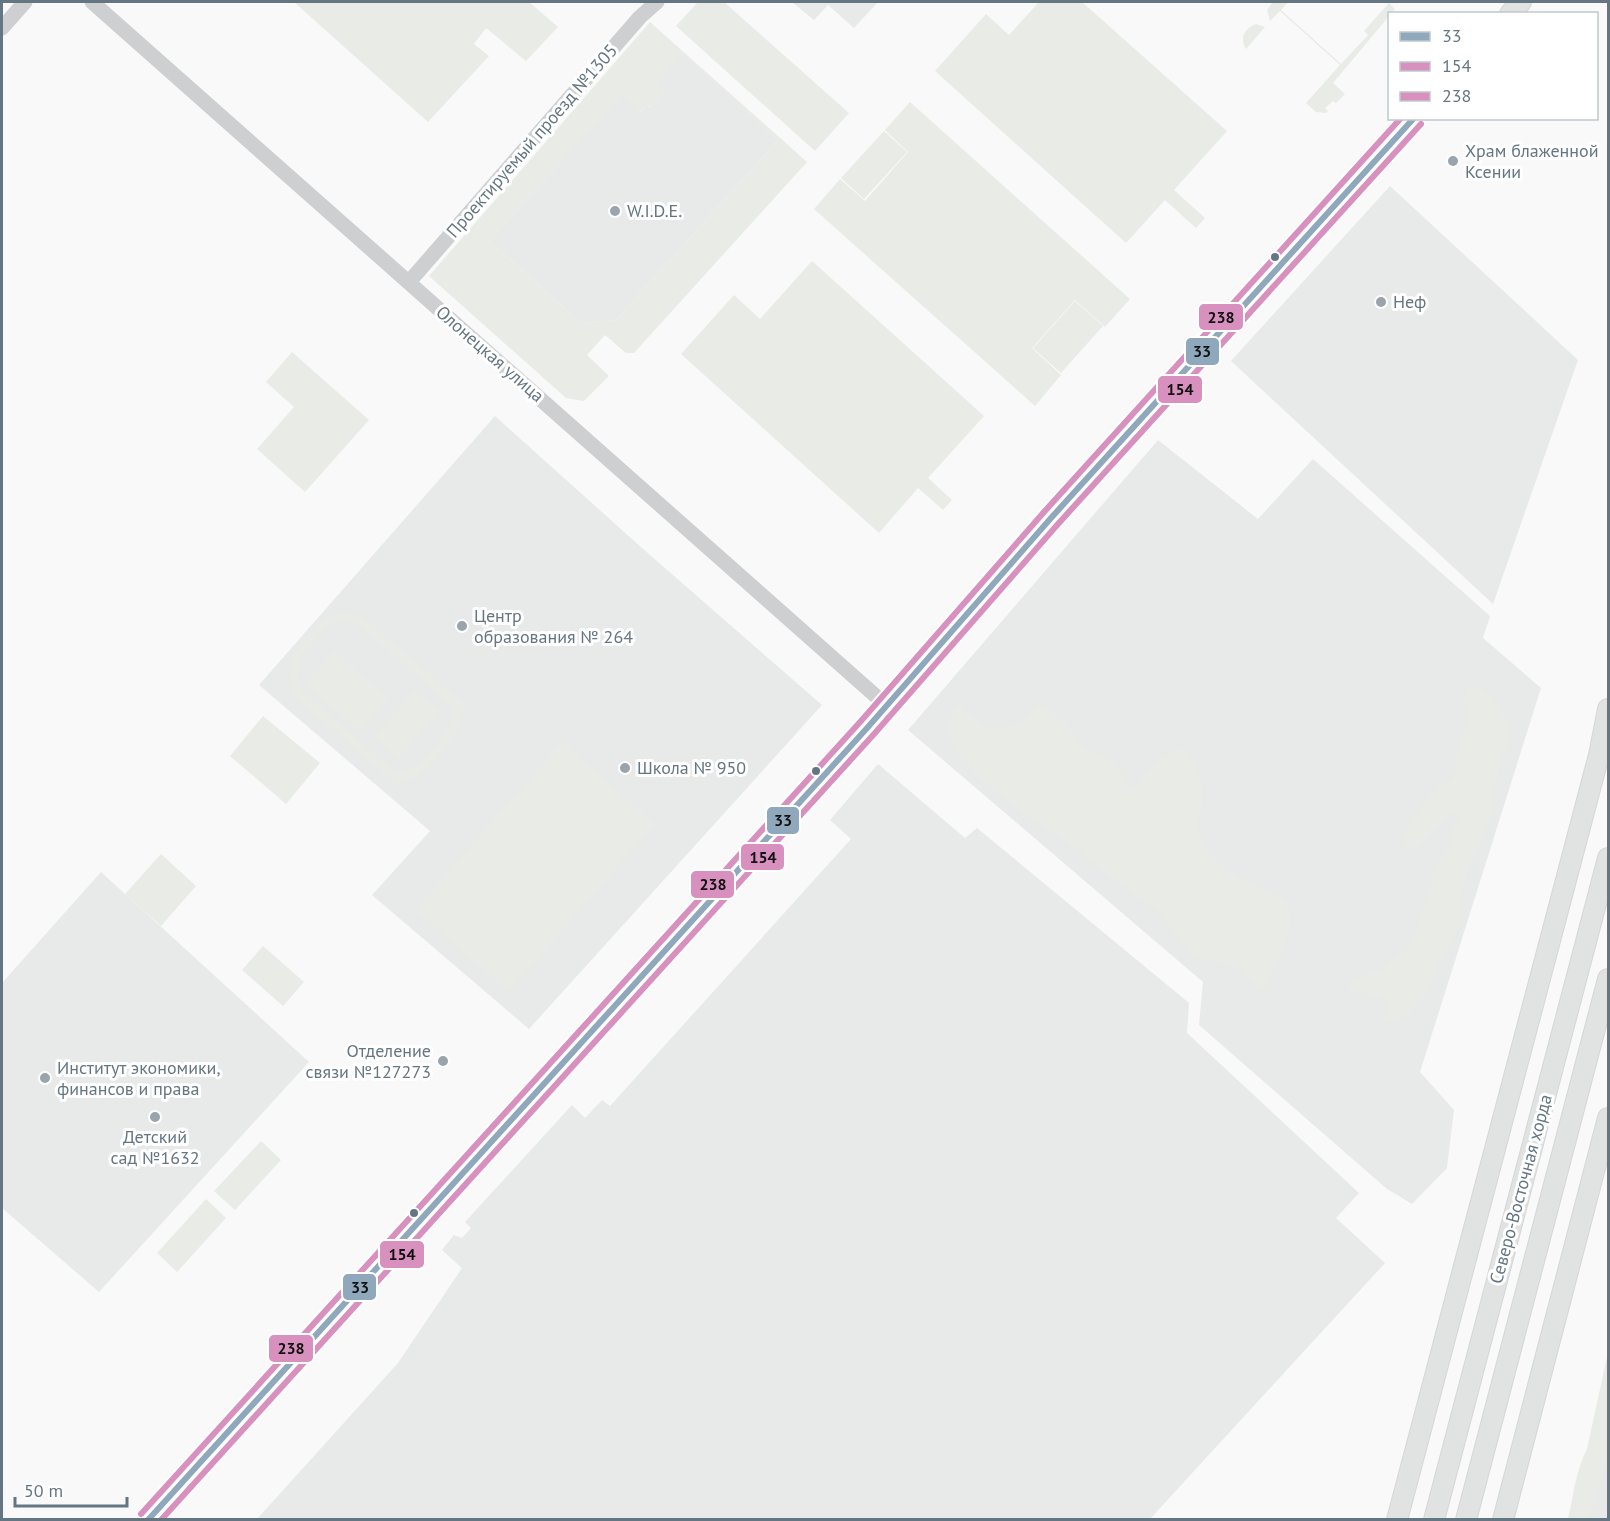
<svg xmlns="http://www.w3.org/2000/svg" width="1610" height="1521" viewBox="0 0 1610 1521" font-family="'PT Sans',sans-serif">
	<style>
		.built { fill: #e8e9e9 }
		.green { fill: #e8ebe6; fill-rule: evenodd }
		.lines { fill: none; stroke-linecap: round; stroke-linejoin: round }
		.major-casing { stroke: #d5d6d7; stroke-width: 22 }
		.minor { stroke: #cecfd0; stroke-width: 15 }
		.major { stroke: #e1e2e2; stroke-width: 20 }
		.bus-1-casing { stroke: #fff; stroke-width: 10 }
		.bus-2-casing { stroke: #fff; stroke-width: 10 }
		.bus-3-casing { stroke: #fff; stroke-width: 10 }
		.bus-1 { stroke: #8fa8bb; stroke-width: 6 }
		.bus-2 { stroke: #d891be; stroke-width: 6 }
		.bus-3 { stroke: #d891be; stroke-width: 6 }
		.poi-dot { fill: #99a4ac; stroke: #fff; stroke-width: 2 }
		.bus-dot { fill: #657683; stroke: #fff; stroke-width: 2 }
		.labels { text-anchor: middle; stroke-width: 6; stroke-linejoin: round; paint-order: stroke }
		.street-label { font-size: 18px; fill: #657683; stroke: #fff }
		.poi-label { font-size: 18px; fill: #657683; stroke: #fff; text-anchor: start }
		.line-badge { stroke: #fff; stroke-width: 2 }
		.pale-badge-label { font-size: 16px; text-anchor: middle; font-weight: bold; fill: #111 }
	</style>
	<rect width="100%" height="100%" fill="#f9f9f9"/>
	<!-- built -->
	<path class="built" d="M 792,2 L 878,2 L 854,28 L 828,5 L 814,20 Z
		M 683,54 L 778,140 L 616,320 L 581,323 L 490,241 L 622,94 L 641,112 L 647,105 L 651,108 L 656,84 Z
		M 1390,186 L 1578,360 L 1493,604 L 1231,361 Z
		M 495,416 L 642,548 L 822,705 L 529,1029 L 372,895 L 430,831 L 259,685 Z
		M 1158,440 L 1258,519 L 1313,459 L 1490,616 L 1483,638 L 1541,688 L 1420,1072 L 1454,1110 L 1447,1168 L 1412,1204 L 1387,1189 L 1199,1025 L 1203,982 L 908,730 Z
		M 878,764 L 965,838 L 977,828 L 1189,1003 L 1187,1033 L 1359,1193 L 1336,1218 L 1385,1263 L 1150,1519 L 257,1519 L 398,1363 L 462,1268 L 442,1250 L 454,1235 L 462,1238 L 471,1228 L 465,1222 L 572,1105 L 585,1118 L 602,1100 L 610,1106 L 851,839 L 830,820 Z
		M 101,872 L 309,1062 L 99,1292 L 2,1208 L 2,983 Z
		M 1608,1438 L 1608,1519 L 1584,1519 Z"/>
	<!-- green -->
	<path class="green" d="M 294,2 L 529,2 L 558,27 L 526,61 L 486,28 L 474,44 L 489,56 L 428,122 Z
		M 698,2 L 724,2 L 849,113 L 815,151 L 676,26 Z
		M 1039,2 L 1082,2 L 1227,131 L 1174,190 L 1205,218 L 1196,228 L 1165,200 L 1126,243 L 935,71 L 986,14 L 1009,35 Z
		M 1273,2 L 1288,2 L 1281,10 L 1341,64 L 1368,35 L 1364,31 L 1389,3 L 1395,9 L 1333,83 L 1345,94 L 1336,103 L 1333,101 L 1325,108 L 1328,111 L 1326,113 L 1316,112 L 1306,103 L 1340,65 L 1280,11 L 1270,21 L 1267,10 Z
		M 650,22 L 807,162 L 634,353 L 626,353 L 605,335 L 587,355 L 609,376 L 584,401 L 566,398 L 429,276 ZM 683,55 L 778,140 L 616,320 L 581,323 L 490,241 L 622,95 L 641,112 L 647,105 L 652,108 L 666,93 L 656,84 Z
		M 1256,24 L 1265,27 L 1246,49 C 1239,38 1245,28 1256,24 Z
		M 910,102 L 1130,299 L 1105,327 L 1075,300 L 1032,348 L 1061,375 L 1035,406 L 814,209 L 840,179 L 865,201 L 908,152 L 885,130 Z
		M 884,131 L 907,152 L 864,199 L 841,178 Z
		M 812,261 L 984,416 L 928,478 L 952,500 L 943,510 L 918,488 L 879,533 L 681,354 L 734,295 L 760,319 Z
		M 1075,301 L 1103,326 L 1061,373 L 1033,348 Z
		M 292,352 L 369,420 L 305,492 L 257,449 L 294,407 L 266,382 Z
		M 341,613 L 361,615 L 466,705 C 459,739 431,774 397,785 L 292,695 L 289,674 L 294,653 L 323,620 ZM 342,621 L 358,624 L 454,708 C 450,734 424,768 396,773 L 301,690 L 298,674 L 302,655 L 327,627 Z
		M 334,651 L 389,699 L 360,732 L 305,684 Z
		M 1467,687 L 1482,689 L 1494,698 L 1506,718 L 1510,734 L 1493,789 L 1490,821 L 1471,861 L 1462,892 L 1461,926 L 1438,965 L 1426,994 L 1405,1017 L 1390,1022 L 1382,1020 L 1388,1006 L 1384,999 L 1352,990 L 1347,983 L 1384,968 L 1406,949 L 1417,928 L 1431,884 L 1432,869 L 1447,849 L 1459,814 L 1452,811 L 1415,848 L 1407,847 L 1403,840 L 1411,817 L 1423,807 L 1431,794 L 1456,774 L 1456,751 L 1470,715 L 1463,701 Z
		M 415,690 L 440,712 L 399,758 L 374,737 Z
		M 958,705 L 983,726 L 1004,728 L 1022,723 L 1037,706 C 1068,715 1067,734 1090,750 C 1097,756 1108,757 1114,763 C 1121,770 1124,780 1128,788 L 1136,787 C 1152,768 1159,756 1183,748 C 1199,758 1204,785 1202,803 C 1199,818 1195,829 1203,843 C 1220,874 1256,886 1286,900 C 1300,928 1275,964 1264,990 C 1251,985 1245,973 1233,967 C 1220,960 1203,963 1191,955 L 1156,910 L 1090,861 L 1067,841 L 1023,813 L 979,778 L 958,755 L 946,724 Z
		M 263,716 L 320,763 L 286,804 L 230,756 Z
		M 562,742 L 655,824 L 509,992 L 415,910 Z
		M 161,854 L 196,886 L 161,926 L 125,894 Z
		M 263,946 L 304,982 L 283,1006 L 242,970 Z
		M 261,1141 L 281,1160 L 235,1210 L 214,1191 Z
		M 206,1199 L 226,1218 L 177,1272 L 157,1253 Z
		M 1608,1352 L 1608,1459 L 1589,1519 L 1568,1519 C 1573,1498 1576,1469 1587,1449 Z"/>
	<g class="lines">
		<!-- major casing -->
		<g class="major-casing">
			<path id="major" d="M 1510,14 L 1521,2
				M 148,1520 L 868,727 L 1051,518 L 1414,118
				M 1397,1520 L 1599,755 L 1608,709
				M 1434,1520 L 1608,858
				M 1466,1520 L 1608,979
				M 1503,1520 L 1608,1118"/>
		</g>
		<!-- minor -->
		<path class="minor" d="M 92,2 L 887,706
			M 2,28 L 25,2
			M 409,282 L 640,17 L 657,2"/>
		<!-- major -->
		<use href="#major" class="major"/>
		<!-- bus-1 casing -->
		<g class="bus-1-casing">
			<path id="bus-1" d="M 148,1520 L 868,727 L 1051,518 L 1414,118"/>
		</g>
		<!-- bus-2 casing -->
		<g class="bus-2-casing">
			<path id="bus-2" d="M 161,1520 L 875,733 L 1058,524 L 1421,124"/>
		</g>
		<!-- bus-3 casing -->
		<g class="bus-3-casing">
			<path id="bus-3" d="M 141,1514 L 861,721 L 1044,512 L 1401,118"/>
		</g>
		<!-- bus-1 -->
		<use href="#bus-1" class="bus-1"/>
		<!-- bus-2 -->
		<use href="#bus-2" class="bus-2"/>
		<!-- bus-3 -->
		<use href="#bus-3" class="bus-3"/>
	</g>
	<!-- markers -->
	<g class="poi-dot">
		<circle cx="1453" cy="161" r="6"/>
		<circle cx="615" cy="211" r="6"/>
		<circle cx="1381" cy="302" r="6"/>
		<circle cx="462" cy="626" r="6"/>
		<circle cx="625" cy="768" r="6"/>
		<circle cx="443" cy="1061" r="6"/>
		<circle cx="45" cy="1078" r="6"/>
		<circle cx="155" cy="1117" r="6"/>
	</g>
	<g class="bus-dot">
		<circle cx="1275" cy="257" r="5"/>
		<circle cx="816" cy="771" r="5"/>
		<circle cx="414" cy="1213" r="5"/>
	</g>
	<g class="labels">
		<!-- street labels -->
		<g class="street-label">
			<text transform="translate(532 141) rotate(-49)" y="6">Проектируемый проезд №1305</text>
			<text transform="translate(490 354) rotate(41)" y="6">Олонецкая улица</text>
			<text transform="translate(1521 1189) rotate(-75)" y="6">Северо-Восточная хорда</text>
		</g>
		<!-- poi labels -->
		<g class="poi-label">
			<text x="1465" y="157">Храм блаженной<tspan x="1465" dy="21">Ксении</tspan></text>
			<text x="627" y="217">W.I.D.E.</text>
			<text x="1393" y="308">Неф</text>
			<text x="474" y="622">Центр<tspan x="474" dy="21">образования № 264</tspan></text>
			<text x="637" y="774">Школа № 950</text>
			<text x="431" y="1057" text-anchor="end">Отделение<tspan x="431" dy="21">связи №127273</tspan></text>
			<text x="57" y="1074">Институт экономики,<tspan x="57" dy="21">финансов и права</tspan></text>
			<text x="155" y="1143" text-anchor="middle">Детский<tspan x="155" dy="21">сад №1632</tspan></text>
		</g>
	</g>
	<g class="line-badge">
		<rect x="1198" y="303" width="46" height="28" rx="6" fill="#d891be"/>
		<rect x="1185" y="337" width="35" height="29" rx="6" fill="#8fa8bb"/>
		<rect x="1157" y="375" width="46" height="29" rx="6" fill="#d891be"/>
		<rect x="766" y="806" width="34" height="29" rx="6" fill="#8fa8bb"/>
		<rect x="740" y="843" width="45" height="28" rx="6" fill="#d891be"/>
		<rect x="690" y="870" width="45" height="29" rx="6" fill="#d891be"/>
		<rect x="379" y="1240" width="46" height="29" rx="6" fill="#d891be"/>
		<rect x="342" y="1273" width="35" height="28" rx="6" fill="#8fa8bb"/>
		<rect x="268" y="1334" width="46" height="29" rx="6" fill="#d891be"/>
	</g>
	<g class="pale-badge-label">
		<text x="1221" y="323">238</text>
		<text x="1202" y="357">33</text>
		<text x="1180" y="395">154</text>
		<text x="783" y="826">33</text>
		<text x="763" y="863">154</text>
		<text x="713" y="890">238</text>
		<text x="402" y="1260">154</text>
		<text x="360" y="1293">33</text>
		<text x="291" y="1354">238</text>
	</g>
	<!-- border -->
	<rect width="1610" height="1521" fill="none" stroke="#657683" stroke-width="6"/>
	<!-- legend -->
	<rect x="1388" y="12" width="210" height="108" fill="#ffffff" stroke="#c1c8cd" stroke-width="1.5"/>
	<rect x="1400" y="32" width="30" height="9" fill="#8fa8bb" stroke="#c1c8cd" stroke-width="1.5"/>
	<text x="1442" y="42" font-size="18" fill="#657683">33</text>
	<rect x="1400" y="62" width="30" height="9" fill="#d891be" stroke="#c1c8cd" stroke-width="1.5"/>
	<text x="1442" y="72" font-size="18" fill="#657683">154</text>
	<rect x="1400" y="92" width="30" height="9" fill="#d891be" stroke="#c1c8cd" stroke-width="1.5"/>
	<text x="1442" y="102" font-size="18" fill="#657683">238</text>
	<!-- scale -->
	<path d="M15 1497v9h112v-9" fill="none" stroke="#657683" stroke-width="3"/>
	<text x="24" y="1497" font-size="18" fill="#657683" stroke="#ffffff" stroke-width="4.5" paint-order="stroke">50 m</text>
</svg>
